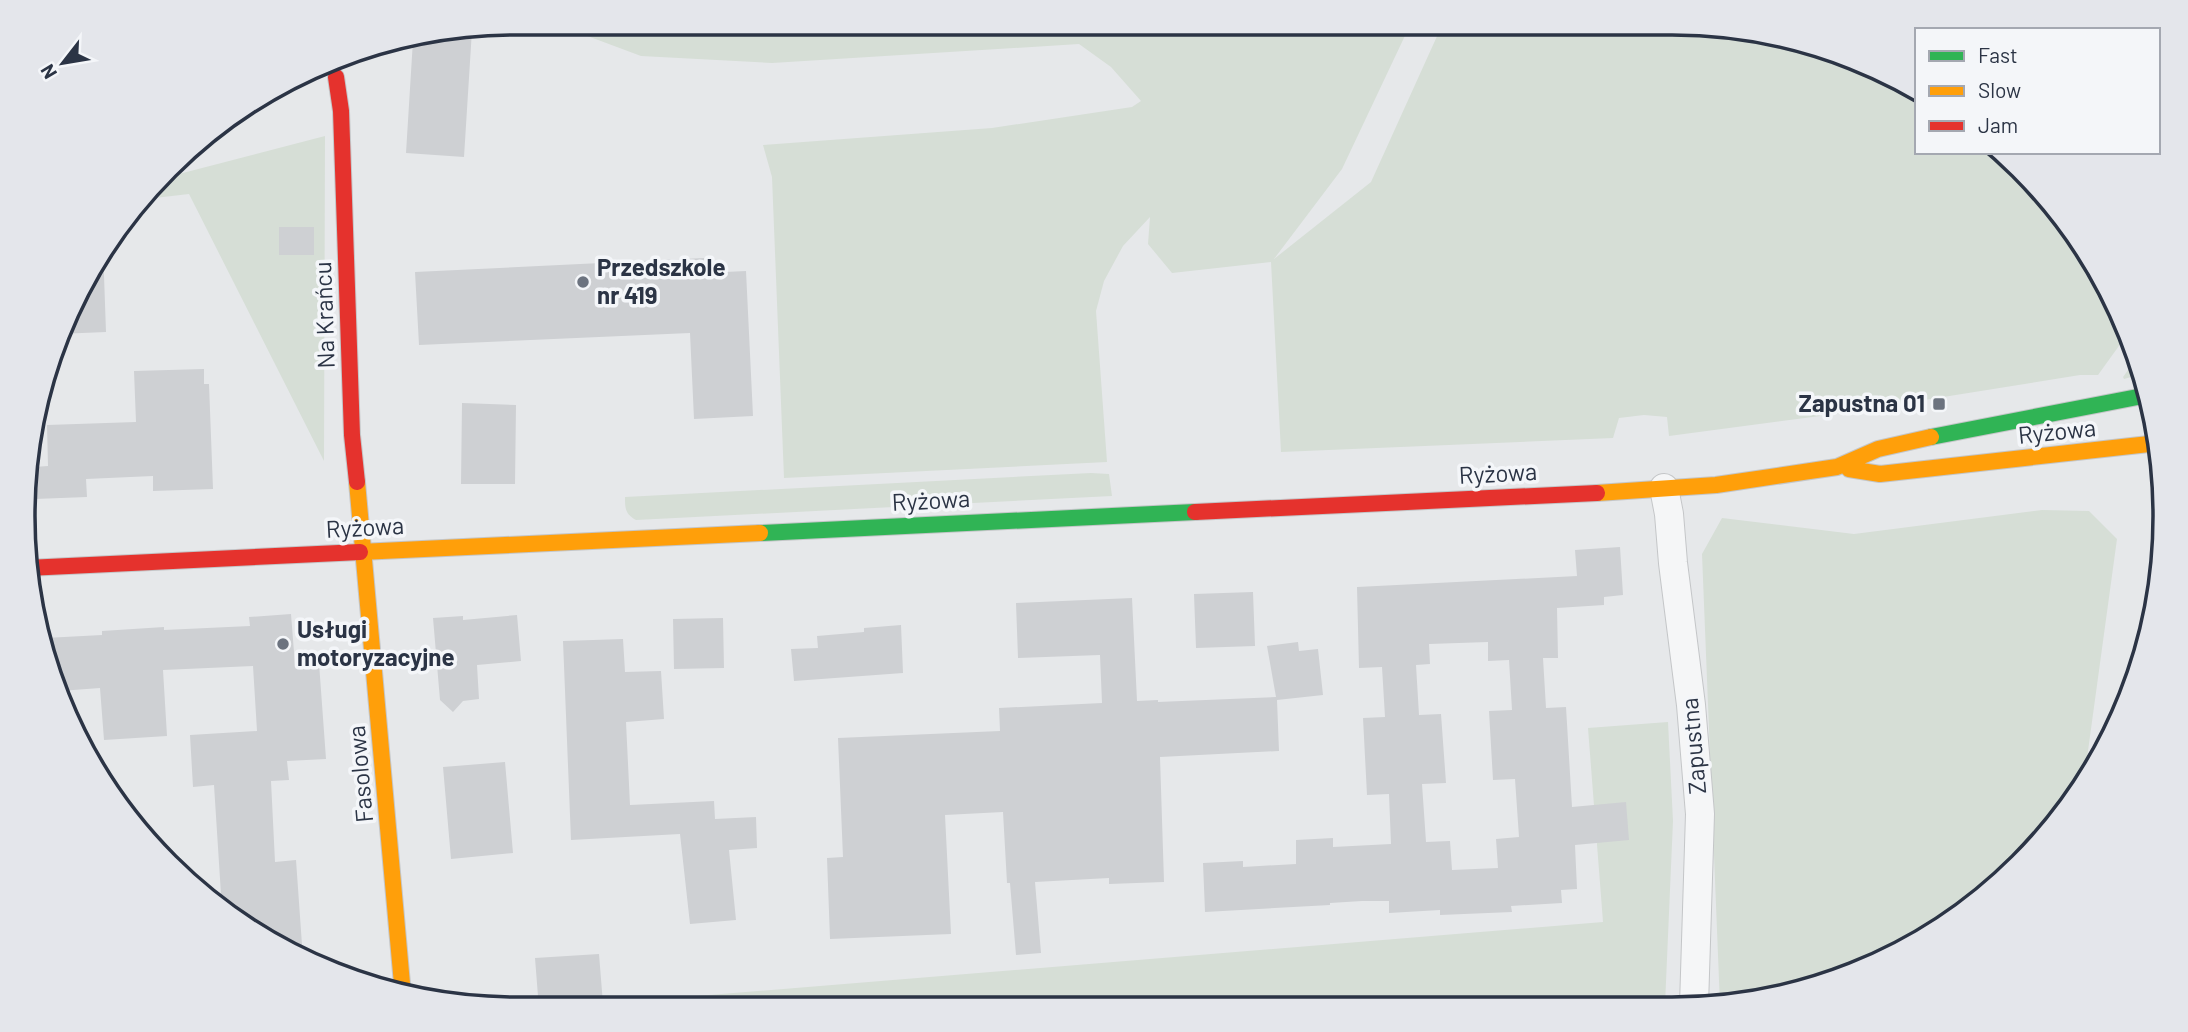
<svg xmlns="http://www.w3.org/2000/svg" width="2188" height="1032" viewBox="0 0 2188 1032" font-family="Barlow,sans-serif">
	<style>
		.green { fill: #d6ded6 }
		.building { fill: #ced0d3; fill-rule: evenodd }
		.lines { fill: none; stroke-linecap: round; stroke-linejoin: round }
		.street-casing { stroke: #c4c6c8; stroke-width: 30 }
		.fast-casing { stroke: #c4c6c8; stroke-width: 18 }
		.slow-casing { stroke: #c4c6c8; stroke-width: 18 }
		.jam-casing { stroke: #c4c6c8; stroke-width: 18 }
		.street { stroke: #f5f6f7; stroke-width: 28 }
		.fast { stroke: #30b455; stroke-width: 16 }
		.slow { stroke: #ff9f0a; stroke-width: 16 }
		.jam { stroke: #e5322d; stroke-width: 16 }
		.poi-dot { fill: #6c737f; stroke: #f4f6f9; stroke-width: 2.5 }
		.labels { text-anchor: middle; stroke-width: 7; stroke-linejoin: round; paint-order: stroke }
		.poi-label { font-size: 24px; font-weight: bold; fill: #2b3445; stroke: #f4f6f9; text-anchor: start }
		.street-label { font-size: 24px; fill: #2b3445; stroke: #f4f6f9 }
		.rim { fill: none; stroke: #2b3445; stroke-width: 3.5 }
	</style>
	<rect width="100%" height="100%" fill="#e6e8ea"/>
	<!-- green -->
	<path class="green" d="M 567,23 L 1411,23 L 1342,169 L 1274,259 L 1371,182 L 1443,23 L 1672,23 L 1769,32 L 1861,60 L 1917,90 L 1917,152 L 2002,152 L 2021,167 L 2082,242 L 2129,332 L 2098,375 L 2080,375 L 1843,413 L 1669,436 L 1667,417 L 1644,415 L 1619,418 L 1613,438 L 1281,452 L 1271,262 L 1172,273 L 1148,244 L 1150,217 L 1123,246 L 1104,281 L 1096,311 L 1107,462 L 784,478 L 772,177 L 763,145 L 992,128 L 1132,107 L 1141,101 L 1111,67 L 1079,44 L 772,63 L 641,56 L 574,31 Z
		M 325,136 L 324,461 L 189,194 L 146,199 L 176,168 L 179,174 Z
		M 2137,358 L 2142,374 L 2124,379 L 2123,377 Z
		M 1091,473 L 1109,474 L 1112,496 L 636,520 C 625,514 625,508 625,497 Z
		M 2042,510 L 2089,511 L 2117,539 L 2084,780 L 2063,817 L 1973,907 L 1861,972 L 1737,1005 L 1720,1005 L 1702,554 L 1722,518 L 1854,534 Z
		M 1668,722 L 1673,821 L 1665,1005 L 538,1009 L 1603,922 L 1588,728 Z"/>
	<!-- building -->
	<path class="building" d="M 472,30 L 464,157 L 406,153 L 413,40 Z
		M 279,227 L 314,227 L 314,255 L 279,255 Z
		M 103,247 L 106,332 L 58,334 L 60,327 Z
		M 704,258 L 705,273 L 746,271 L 753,416 L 694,419 L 690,333 L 419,345 L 415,272 Z
		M 204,369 L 204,384 L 209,384 L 213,489 L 153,491 L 153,476 L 86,479 L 87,497 L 35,499 L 34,467 L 48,466 L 47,425 L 136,422 L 134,371 Z
		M 462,403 L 516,405 L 515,484 L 461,484 Z
		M 1620,547 L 1623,595 L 1604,597 L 1604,605 L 1557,608 L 1558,658 L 1543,658 L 1546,708 L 1566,707 L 1572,807 L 1626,802 L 1629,840 L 1575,845 L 1577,889 L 1561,890 L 1562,903 L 1511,906 L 1512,912 L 1440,915 L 1440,910 L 1389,913 L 1389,901 L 1362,901 L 1330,903 L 1330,905 L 1205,912 L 1203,863 L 1243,861 L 1243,867 L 1296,864 L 1296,840 L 1333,838 L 1333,847 L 1391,844 L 1389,794 L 1367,795 L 1363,718 L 1385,717 L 1382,667 L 1359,668 L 1357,587 L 1577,576 L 1575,550 ZM 1488,642 L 1488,661 L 1509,660 L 1512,710 L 1489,711 L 1493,780 L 1515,779 L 1519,837 L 1496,839 L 1498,868 L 1452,870 L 1450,841 L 1426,842 L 1422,784 L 1446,783 L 1441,714 L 1419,715 L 1416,665 L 1430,664 L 1429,644 Z
		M 1253,592 L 1255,646 L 1196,648 L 1194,594 Z
		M 1132,598 L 1137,701 L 1158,700 L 1158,702 L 1276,697 L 1267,646 L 1298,642 L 1299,651 L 1318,649 L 1323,695 L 1277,700 L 1279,751 L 1160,757 L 1164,882 L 1109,884 L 1109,878 L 1035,882 L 1041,953 L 1016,955 L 1010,883 L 1007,883 L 1003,812 L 945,815 L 951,934 L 830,939 L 827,858 L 843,857 L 838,738 L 1000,731 L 999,708 L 1102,703 L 1100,655 L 1018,658 L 1016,603 Z
		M 291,614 L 295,665 L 319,663 L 326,759 L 287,761 L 289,780 L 271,781 L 275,862 L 296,860 L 303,959 L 242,926 L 222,910 L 214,785 L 193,787 L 190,735 L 257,731 L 253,666 L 163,670 L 167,736 L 104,740 L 100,688 L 60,691 L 45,638 L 102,635 L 102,631 L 164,627 L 164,630 L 250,626 L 249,617 Z
		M 517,615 L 521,661 L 477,665 L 479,699 L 463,701 L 453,712 L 440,700 L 433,618 L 463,616 L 463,620 Z
		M 723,618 L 724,668 L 674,669 L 673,619 Z
		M 901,625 L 903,673 L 794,681 L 791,649 L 818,648 L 817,636 L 864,632 L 864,628 Z
		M 623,639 L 625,672 L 661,671 L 664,719 L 626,722 L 630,805 L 714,801 L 715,819 L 756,817 L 757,848 L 729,850 L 736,920 L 690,924 L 680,834 L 571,840 L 563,641 Z
		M 505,762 L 513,853 L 451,859 L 443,767 Z
		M 599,954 L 603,1004 L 539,1009 L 535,958 Z"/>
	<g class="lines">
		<!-- street casing -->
		<g class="street-casing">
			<path id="street" d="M 1664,488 L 1669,514 L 1673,563 L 1691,705 L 1700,814 L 1694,1005"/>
		</g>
		<!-- fast casing -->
		<g class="fast-casing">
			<path id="fast" d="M 1931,437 L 2148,395
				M 760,533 L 1195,512"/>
		</g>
		<!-- slow casing -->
		<g class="slow-casing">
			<path id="slow" d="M 1849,469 L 1880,474 L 2158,443
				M 357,482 L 403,995
				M 1597,493 L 1716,485 L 1837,467 L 1878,449 L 1931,437
				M 360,552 L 760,533"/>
		</g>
		<!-- jam casing -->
		<g class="jam-casing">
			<path id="jam" d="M 336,77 L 341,111 L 352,435 L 357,482
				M 1195,512 L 1597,493
				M 27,568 L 360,552"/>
		</g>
		<!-- street -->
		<use href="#street" class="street"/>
		<!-- fast -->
		<use href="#fast" class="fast"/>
		<!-- slow -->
		<use href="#slow" class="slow"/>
		<!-- jam -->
		<use href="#jam" class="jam"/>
	</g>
	<!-- markers -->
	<g class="poi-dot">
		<circle cx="583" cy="282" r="7"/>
		<rect x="1932" y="397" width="14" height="14" rx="3.5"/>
		<circle cx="283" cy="644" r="7"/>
	</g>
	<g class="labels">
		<!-- poi labels -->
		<g class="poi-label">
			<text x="597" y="276">Przedszkole<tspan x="597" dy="28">nr 419</tspan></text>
			<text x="1925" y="412" text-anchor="end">Zapustna 01</text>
			<text x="297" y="638">Usługi<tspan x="297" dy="28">motoryzacyjne</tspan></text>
		</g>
		<!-- street labels -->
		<g class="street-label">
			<text transform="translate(325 315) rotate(-92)" y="8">Na Krańcu</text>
			<text transform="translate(2057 432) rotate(-6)" y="8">Ryżowa</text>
			<text transform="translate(1498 474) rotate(-3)" y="8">Ryżowa</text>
			<text transform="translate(931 501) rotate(-3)" y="8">Ryżowa</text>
			<text transform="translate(365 528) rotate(-3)" y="8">Ryżowa</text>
			<text transform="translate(1694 746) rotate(-95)" y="8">Zapustna</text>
			<text transform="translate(361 774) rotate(-95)" y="8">Fasolowa</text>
		</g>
	</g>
	<!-- crop -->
	<path d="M0 0H2188V1032H0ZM516 35H1672A481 481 0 0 1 2153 516V516A481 481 0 0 1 1672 997H516A481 481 0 0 1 35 516V516A481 481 0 0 1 516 35Z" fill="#e4e6eb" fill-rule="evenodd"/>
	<path class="rim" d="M516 35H1672A481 481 0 0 1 2153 516V516A481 481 0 0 1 1672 997H516A481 481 0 0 1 35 516V516A481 481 0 0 1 516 35Z"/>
	<!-- legend -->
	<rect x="1915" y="28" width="245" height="126" fill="#f4f6f9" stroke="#a4a8b1" stroke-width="2"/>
	<rect x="1929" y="51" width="35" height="10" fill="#30b455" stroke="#a4a8b1" stroke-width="2"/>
	<text x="1978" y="63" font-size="21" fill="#2b3445">Fast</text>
	<rect x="1929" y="86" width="35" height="10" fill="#ff9f0a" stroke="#a4a8b1" stroke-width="2"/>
	<text x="1978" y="98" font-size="21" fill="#2b3445">Slow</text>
	<rect x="1929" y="121" width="35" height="10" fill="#e5322d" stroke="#a4a8b1" stroke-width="2"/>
	<text x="1978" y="133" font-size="21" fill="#2b3445">Jam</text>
	<!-- north arrow -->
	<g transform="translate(63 63) rotate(239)" stroke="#f4f6f9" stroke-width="5" paint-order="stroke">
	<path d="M0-5L12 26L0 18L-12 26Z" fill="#2b3445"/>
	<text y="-10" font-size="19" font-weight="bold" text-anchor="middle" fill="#2b3445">N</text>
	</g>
</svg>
